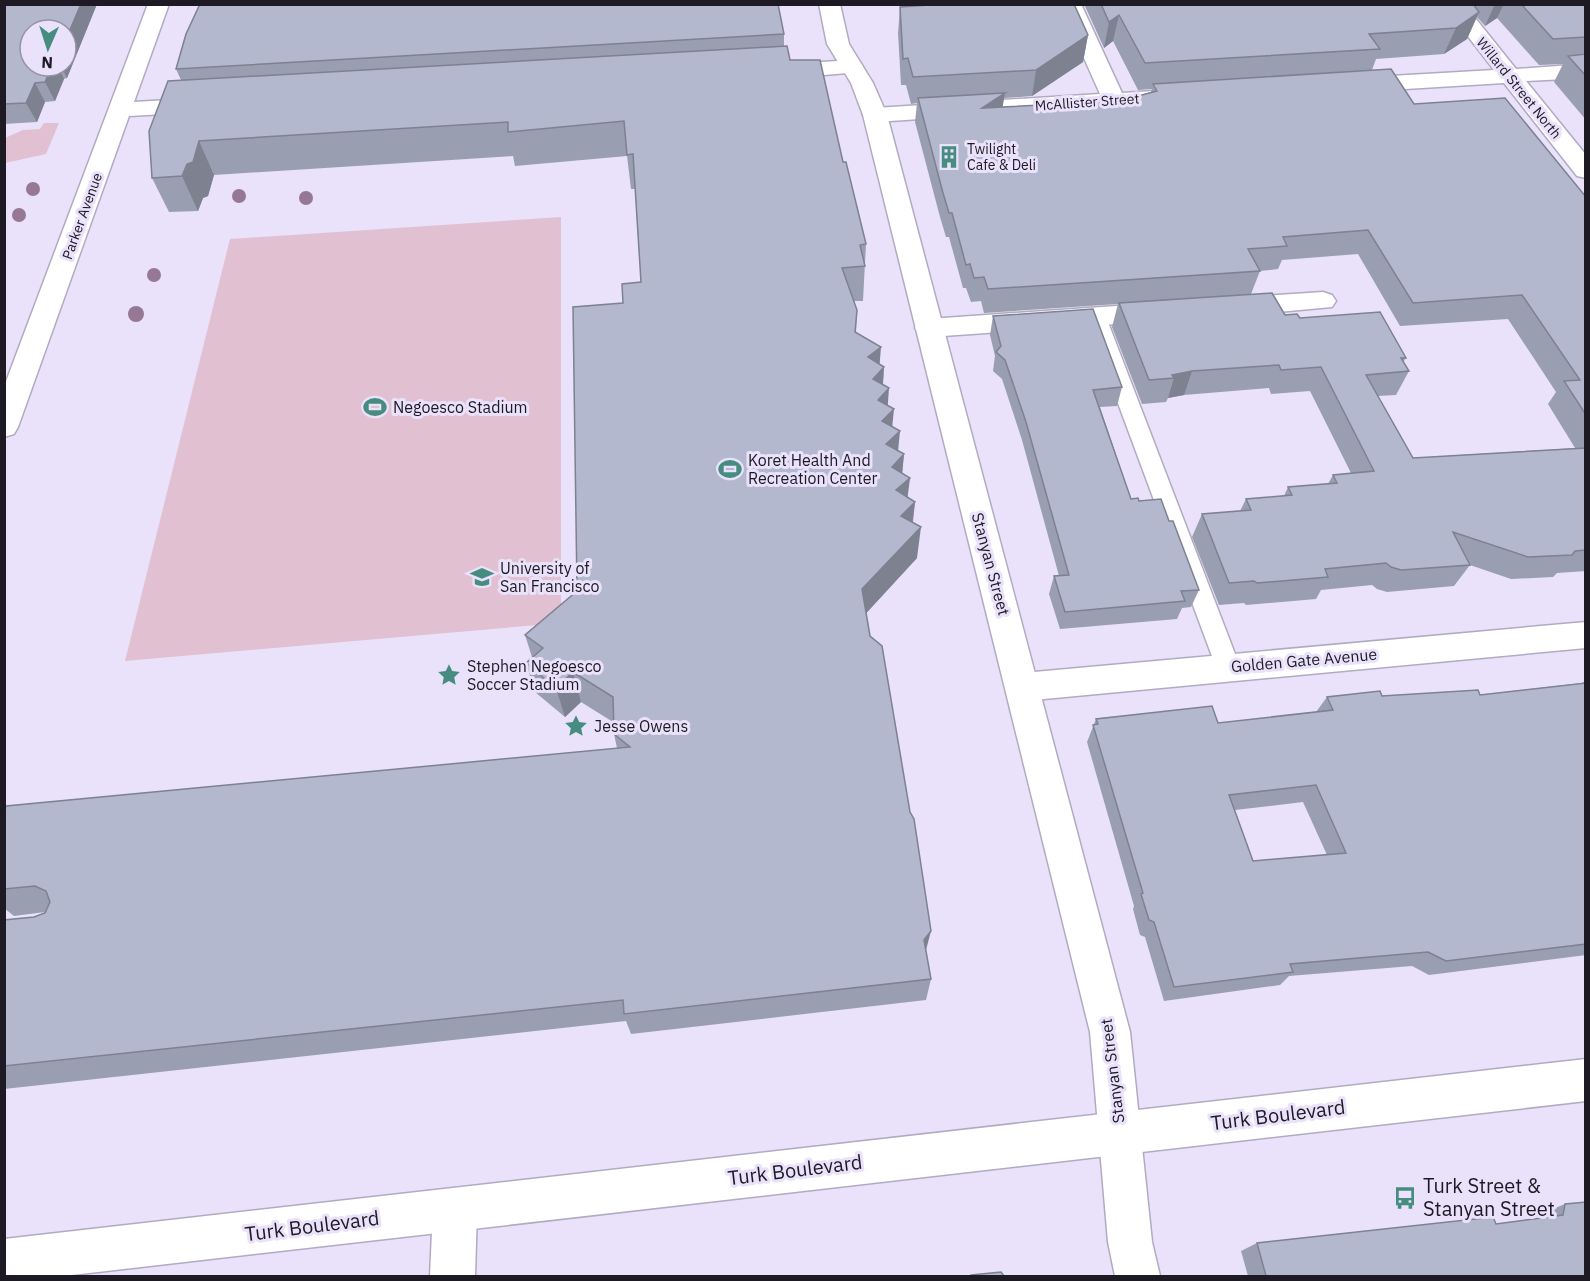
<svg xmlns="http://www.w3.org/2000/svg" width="1590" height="1281" viewBox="0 0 1590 1281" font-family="'IBM Plex Sans',sans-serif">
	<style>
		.green { fill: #e1c0d1 }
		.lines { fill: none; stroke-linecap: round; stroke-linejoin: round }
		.service-casing { stroke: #b1abc1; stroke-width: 3 }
		.minor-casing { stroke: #b1abc1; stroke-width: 3 }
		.tertiary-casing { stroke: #b1abc1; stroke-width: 3 }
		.secondary-casing { stroke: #b1abc1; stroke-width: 3 }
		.service { fill: #fff; fill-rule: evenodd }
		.minor { fill: #fff; fill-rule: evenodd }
		.tertiary { fill: #fff; fill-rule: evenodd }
		.secondary { fill: #fff; fill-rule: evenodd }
		.tree { fill: #967894 }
		.wall { fill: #9a9eb1; fill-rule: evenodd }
		.shaded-wall { fill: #7d8190 }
		.building { fill: #b3b8ce; stroke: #7d8190; stroke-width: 1.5; fill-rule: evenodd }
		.labels { text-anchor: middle; stroke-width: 6; stroke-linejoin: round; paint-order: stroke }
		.far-street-label { font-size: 14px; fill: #1d1a23; stroke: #e9e2fa }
		.far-poi-label { font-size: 14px; fill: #1d1a23; stroke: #e9e2fa; text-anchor: start }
		.poi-label { font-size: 16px; fill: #1d1a23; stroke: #e9e2fa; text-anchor: start }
		.street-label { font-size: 16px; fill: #1d1a23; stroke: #e9e2fa }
		.near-street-label { font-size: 20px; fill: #1d1a23; stroke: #e9e2fa }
		.near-poi-label { font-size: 20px; fill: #1d1a23; stroke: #e9e2fa; text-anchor: start }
	</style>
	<rect width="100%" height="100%" fill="#e9e2fa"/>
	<!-- green -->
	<path class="green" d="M 44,123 L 59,123 L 46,154 L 5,163 L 5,138 L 23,130 L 40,129 Z
		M 561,217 L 561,623 L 125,661 L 230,239 Z"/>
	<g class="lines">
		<!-- service casing -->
		<g class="service-casing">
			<path id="service" d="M 1096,310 L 1103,312 L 1106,317 L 1240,667 L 1237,674 L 1228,677 L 1219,674 L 1216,667 L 1086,317 L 1089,312 Z"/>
		</g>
		<!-- minor casing -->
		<g class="minor-casing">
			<path id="minor" d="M 148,4 L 169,4 L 134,102 L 203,98 L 211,100 L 214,105 L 211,110 L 203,112 L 129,116 L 18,427 L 14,434 L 4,437 L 4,387 Z
				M 1060,4 L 1081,4 L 1122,93 L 1170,90 L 1178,92 L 1181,97 L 1178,102 L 875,122 L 867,120 L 863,115 L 867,110 L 875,108 L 1100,94 Z
				M 1443,4 L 1464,4 L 1516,69 L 1586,64 L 1586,78 L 1526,81 L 1586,155 L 1586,178 L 1577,176 L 1504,83 L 1356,92 L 1348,90 L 1345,85 L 1348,80 L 1356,78 L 1494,70 Z
				M 852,60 L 860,62 L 863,67 L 860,72 L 776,79 L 768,77 L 765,72 L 768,67 L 776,65 Z
				M 1323,292 L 1332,295 L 1336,301 L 1332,307 L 1233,316 L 1224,313 L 1220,307 L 1224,301 L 1233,298 Z
				M 1160,303 L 1169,306 L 1173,312 L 1169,318 L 1160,321 L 929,337 L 919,334 L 915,328 L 919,322 L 929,319 Z
				M 1586,622 L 1586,648 L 1023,701 L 1011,697 L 1006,687 L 1011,677 L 1023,673 Z
				M 455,1188 L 470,1195 L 477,1210 L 475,1276 L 430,1276 L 433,1210 L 440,1195 Z"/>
		</g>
		<!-- tertiary casing -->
		<g class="tertiary-casing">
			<path id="tertiary" d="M 1586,1059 L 1586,1101 L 63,1276 L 4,1276 L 4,1239 Z"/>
		</g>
		<!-- secondary casing -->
		<g class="secondary-casing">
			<path id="secondary" d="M 819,4 L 840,4 L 849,44 L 873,83 L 887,115 L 1130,1032 L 1152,1242 L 1160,1276 L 1115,1276 L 1108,1242 L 1090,1032 L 863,115 L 851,83 L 827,44 Z"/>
		</g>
		<!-- service -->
		<use href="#service" class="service"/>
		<!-- minor -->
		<use href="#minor" class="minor"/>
		<!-- tertiary -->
		<use href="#tertiary" class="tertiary"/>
		<!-- secondary -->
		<use href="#secondary" class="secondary"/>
	</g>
	<!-- trees -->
	<g class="tree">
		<circle cx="33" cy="189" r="7"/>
		<circle cx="239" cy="196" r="7"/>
		<circle cx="306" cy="198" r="7"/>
		<circle cx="19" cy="215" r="7"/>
		<circle cx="154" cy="275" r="7"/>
		<circle cx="136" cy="314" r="8"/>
	</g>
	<!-- wall -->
	<path class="wall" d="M 4,4 L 97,4 L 67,78 L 64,79 L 55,101 L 45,102 L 37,122 L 4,124 ZM 66,30 L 66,66 L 30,66 Z
		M 1084,4 L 1586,4 L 1586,120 L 1554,82 L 1563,64 L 1539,65 L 1497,18 L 1485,26 L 1477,17 L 1467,39 L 1444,54 L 1376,59 L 1372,70 L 1414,104 L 1586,197 L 1586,571 L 1557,573 L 1553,577 L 1511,579 L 1470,565 L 1454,586 L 1387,592 L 1377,589 L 1372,585 L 1321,590 L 1316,599 L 1246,605 L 1244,603 L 1219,605 L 1192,537 L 1202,514 L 1240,511 L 1246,499 L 1284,496 L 1288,487 L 1328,484 L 1333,475 L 1351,473 L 1310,391 L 1271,394 L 1269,388 L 1184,395 L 1168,398 L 1166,402 L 1142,404 L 1112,327 L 1118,304 L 984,313 L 981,301 L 971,302 L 966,288 L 963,288 L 949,237 L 946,237 L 940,217 L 915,122 L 917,103 L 911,104 L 906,85 L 901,85 L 898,33 L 900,7 L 1088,35 L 1083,62 L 1032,96 L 1004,98 L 1002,107 L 1108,104 L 1151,92 L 1152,89 L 1138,90 L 1113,41 L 1104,48 ZM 1358,254 L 1400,326 L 1508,319 L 1556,392 L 1548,404 L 1575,448 L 1413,458 L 1378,396 L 1396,395 L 1409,371 L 1403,362 L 1406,358 L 1300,318 L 1285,315 L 1251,294 L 1260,271 L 1278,269 L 1282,260 Z
		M 784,34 L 784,46 L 790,60 L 843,162 L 866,244 L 863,301 L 854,301 L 857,310 L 856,333 L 880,364 L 884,367 L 883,385 L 898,450 L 904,454 L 902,473 L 907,497 L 915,502 L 913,522 L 917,558 L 866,613 L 931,979 L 926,1000 L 631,1034 L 626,1021 L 4,1089 L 4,920 L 34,917 L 45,912 L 14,916 L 4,908 L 4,889 L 617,748 L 614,734 L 613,722 L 581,702 L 565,717 L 535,692 L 526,663 L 532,657 L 525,635 L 577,591 L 623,303 L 641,282 L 635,189 L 631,189 L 627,156 L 515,166 L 513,156 L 214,175 L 208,196 L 203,198 L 198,211 L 169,212 L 152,178 L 181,80 L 176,69 Z
		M 993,316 L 1122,387 L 1117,406 L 1100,407 L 1131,499 L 1139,501 L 1169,521 L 1199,590 L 1191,607 L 1182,608 L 1177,619 L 1060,629 L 1049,594 L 1054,576 L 1059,576 L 1022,440 L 1002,379 L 993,371 L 995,356 L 990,335 Z
		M 1585,681 L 1586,955 L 1429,975 L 1412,966 L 1289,976 L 1280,985 L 1164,1001 L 1145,937 L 1140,935 L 1133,909 L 1134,906 L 1087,742 L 1096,719 L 1218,723 L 1316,712 L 1327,697 L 1480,695 L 1582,683 ZM 1303,802 L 1327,855 L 1253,861 L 1235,810 Z
		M 1565,1204 L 1586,1276 L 1248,1276 L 1241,1251 L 1257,1243 L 1496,1224 L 1539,1218 L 1540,1214 Z"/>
	<!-- shaded-wall -->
	<path class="shaded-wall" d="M 81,4 L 97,4 L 67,78 L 61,66 L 66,66 L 66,39 Z
		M 1495,4 L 1504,4 L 1497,18 L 1485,26 Z
		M 1479,12 L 1467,39 L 1444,54 L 1456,28 Z
		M 1119,15 L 1113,41 L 1104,48 L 1109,22 Z
		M 1088,35 L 1083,62 L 1032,96 L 1036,70 Z
		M 52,66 L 58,66 L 64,79 L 55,101 L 45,82 Z
		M 35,83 L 45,102 L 37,122 L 26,103 Z
		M 1005,93 L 1001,116 L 982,108 Z
		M 199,141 L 214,175 L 208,196 L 203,198 L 198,211 L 182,176 Z
		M 881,347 L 879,372 L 884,367 L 882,395 L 889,388 L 887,416 L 894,409 L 891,439 L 900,431 L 897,462 L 904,454 L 901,486 L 910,478 L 906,510 L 893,522 L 868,357 Z
		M 1192,371 L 1184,395 L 1168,398 L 1174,378 L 1172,375 Z
		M 915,502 L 911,534 L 901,516 Z
		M 921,527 L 917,558 L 860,620 L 862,589 Z
		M 573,672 L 581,702 L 565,717 L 556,688 Z
		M 931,931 L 925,954 L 924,940 Z"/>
	<!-- building -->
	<path class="building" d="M 4,4 L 81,4 L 66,39 L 66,30 L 30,30 L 30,66 L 52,66 L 45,82 L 35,83 L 26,103 L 4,104 Z
		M 200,4 L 778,4 L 784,34 L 176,69 L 186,34 Z
		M 944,4 L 1074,4 L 1088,35 L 1036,70 L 913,77 L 908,58 L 903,59 L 900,7 Z
		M 1101,4 L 1473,4 L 1479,12 L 1456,28 L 1369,34 L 1380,49 L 1145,63 L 1119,15 L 1109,22 Z
		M 1521,4 L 1586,4 L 1586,37 L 1553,39 Z
		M 787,46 L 790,60 L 820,60 L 843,162 L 846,162 L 866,244 L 860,245 L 865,266 L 842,268 L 857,310 L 855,332 L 881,347 L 868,357 L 884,367 L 873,379 L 889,388 L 878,400 L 894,409 L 882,421 L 900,431 L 886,444 L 904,454 L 892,467 L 910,478 L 896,490 L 915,502 L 901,516 L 921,527 L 862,589 L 870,636 L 882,646 L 910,812 L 914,819 L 931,931 L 924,940 L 931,979 L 624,1014 L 623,1000 L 4,1066 L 4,920 L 34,917 L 45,913 L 50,902 L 46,891 L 35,886 L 4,889 L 4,812 L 6,806 L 630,747 L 614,734 L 613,697 L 573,672 L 556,688 L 526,663 L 543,648 L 525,635 L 577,591 L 573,307 L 623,303 L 622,284 L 641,282 L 633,154 L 627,155 L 624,121 L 508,132 L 508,122 L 199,141 L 193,162 L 187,164 L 182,176 L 152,178 L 149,131 L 168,81 Z
		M 1586,54 L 1586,76 L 1568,56 Z
		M 1391,69 L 1414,104 L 1505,98 L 1586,197 L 1586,415 L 1564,381 L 1580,380 L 1522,295 L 1413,303 L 1368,230 L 1283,237 L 1287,246 L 1248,249 L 1260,271 L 988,289 L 984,277 L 974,278 L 970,264 L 966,265 L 952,213 L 949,213 L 943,193 L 918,98 L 1005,93 L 982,108 L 1101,102 L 1108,104 L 1157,91 L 1153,84 Z
		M 1272,293 L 1285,315 L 1297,314 L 1300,318 L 1380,312 L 1406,358 L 1401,358 L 1409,371 L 1366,375 L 1413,458 L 1586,448 L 1586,550 L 1575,551 L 1572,555 L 1528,557 L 1453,532 L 1470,565 L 1401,570 L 1391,567 L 1386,563 L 1325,569 L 1328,577 L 1257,583 L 1254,581 L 1229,583 L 1202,514 L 1251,510 L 1246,499 L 1292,495 L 1288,487 L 1337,483 L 1333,475 L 1374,471 L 1321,367 L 1281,370 L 1279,365 L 1192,371 L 1172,375 L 1174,378 L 1149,380 L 1119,303 Z
		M 1093,309 L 1122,387 L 1093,390 L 1131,499 L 1138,498 L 1139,501 L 1161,499 L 1169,521 L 1173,521 L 1199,590 L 1181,591 L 1185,601 L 1065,612 L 1054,576 L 1069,575 L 1026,422 L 1005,360 L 996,352 L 1001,346 L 993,316 Z
		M 1586,683 L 1586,944 L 1446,961 L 1428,952 L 1290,964 L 1293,972 L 1174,987 L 1154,922 L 1149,920 L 1141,894 L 1143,893 L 1093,725 L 1098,724 L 1096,719 L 1212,706 L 1218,723 L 1333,710 L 1327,697 L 1380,691 L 1382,696 L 1478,690 L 1480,695 ZM 1316,785 L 1346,853 L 1253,861 L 1229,795 Z
		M 1586,1202 L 1586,1276 L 1266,1276 L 1257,1243 L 1493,1217 L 1496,1224 L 1563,1215 L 1565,1204 Z
		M 1001,1272 L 1004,1276 L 970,1276 L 971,1275 Z"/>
	<!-- icons -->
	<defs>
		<g id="building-bare" transform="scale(1.8)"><path d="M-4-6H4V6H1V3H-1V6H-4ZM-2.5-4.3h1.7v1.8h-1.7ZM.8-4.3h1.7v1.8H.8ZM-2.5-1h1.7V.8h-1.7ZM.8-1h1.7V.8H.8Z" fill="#478c80" stroke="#e9e2fa" stroke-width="2.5" paint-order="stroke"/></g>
		<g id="stadium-bare" transform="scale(1.8)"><path d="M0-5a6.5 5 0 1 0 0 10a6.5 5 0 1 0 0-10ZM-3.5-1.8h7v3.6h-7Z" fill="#478c80" stroke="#e9e2fa" stroke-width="2.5" paint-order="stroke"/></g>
		<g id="university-bare" transform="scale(1.8)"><path d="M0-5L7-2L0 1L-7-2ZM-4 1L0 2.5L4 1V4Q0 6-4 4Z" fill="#478c80" stroke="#e9e2fa" stroke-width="2.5" paint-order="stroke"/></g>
		<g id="sight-bare" transform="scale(1.8)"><path d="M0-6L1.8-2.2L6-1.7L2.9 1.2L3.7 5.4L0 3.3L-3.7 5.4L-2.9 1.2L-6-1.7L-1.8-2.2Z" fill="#478c80" stroke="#e9e2fa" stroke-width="2.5" paint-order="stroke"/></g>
		<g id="bus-bare" transform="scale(1.8)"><path d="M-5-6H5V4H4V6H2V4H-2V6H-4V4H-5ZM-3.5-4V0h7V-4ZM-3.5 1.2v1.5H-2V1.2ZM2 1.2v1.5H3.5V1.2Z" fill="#478c80" stroke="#e9e2fa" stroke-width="2.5" paint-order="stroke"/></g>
	</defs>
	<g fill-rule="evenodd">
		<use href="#building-bare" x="949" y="157"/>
		<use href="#stadium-bare" x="375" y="407"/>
		<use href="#stadium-bare" x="730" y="469"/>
		<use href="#university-bare" x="482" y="577"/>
		<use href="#sight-bare" x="449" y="675"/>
		<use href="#sight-bare" x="576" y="726"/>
		<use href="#bus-bare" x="1405" y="1198"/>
	</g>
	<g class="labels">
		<!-- far-street labels -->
		<g class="far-street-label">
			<text transform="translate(1519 88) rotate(51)" y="5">Willard Street North</text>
			<text transform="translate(1087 102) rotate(-4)" y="5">McAllister Street</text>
			<text transform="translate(82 216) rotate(-70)" y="5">Parker Avenue</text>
		</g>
		<!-- far-poi labels -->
		<g class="far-poi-label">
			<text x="967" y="154">Twilight<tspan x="967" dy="16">Cafe &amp; Deli</tspan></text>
		</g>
		<!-- poi labels -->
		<g class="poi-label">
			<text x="393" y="413">Negoesco Stadium</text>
			<text x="748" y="466">Koret Health And<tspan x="748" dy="18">Recreation Center</tspan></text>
			<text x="500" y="574">University of<tspan x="500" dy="18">San Francisco</tspan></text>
			<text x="467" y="672">Stephen Negoesco<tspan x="467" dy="18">Soccer Stadium</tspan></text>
			<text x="594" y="732">Jesse Owens</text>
		</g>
		<!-- street labels -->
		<g class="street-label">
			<text transform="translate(991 564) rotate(75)" y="6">Stanyan Street</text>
			<text transform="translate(1304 660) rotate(-5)" y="6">Golden Gate Avenue</text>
			<text transform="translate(1112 1071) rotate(-97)" y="6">Stanyan Street</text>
		</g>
		<!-- near-street labels -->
		<g class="near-street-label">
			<text transform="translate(1278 1115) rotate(-7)" y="7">Turk Boulevard</text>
			<text transform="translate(795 1170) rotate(-7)" y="7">Turk Boulevard</text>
			<text transform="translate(312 1226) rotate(-7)" y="7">Turk Boulevard</text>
		</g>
		<!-- near-poi labels -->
		<g class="near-poi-label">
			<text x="1423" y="1193">Turk Street &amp;<tspan x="1423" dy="23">Stanyan Street</tspan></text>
		</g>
	</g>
	<!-- border -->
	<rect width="1590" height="1281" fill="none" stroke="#1d1a23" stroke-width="12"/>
	<!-- north arrow -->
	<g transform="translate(48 48) rotate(183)"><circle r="28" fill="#e9e2fa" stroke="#9792a4" stroke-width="1.5"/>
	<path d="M0-4.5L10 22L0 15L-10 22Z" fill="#478c80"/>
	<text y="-9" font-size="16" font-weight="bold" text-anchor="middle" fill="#1d1a23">N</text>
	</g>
</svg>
